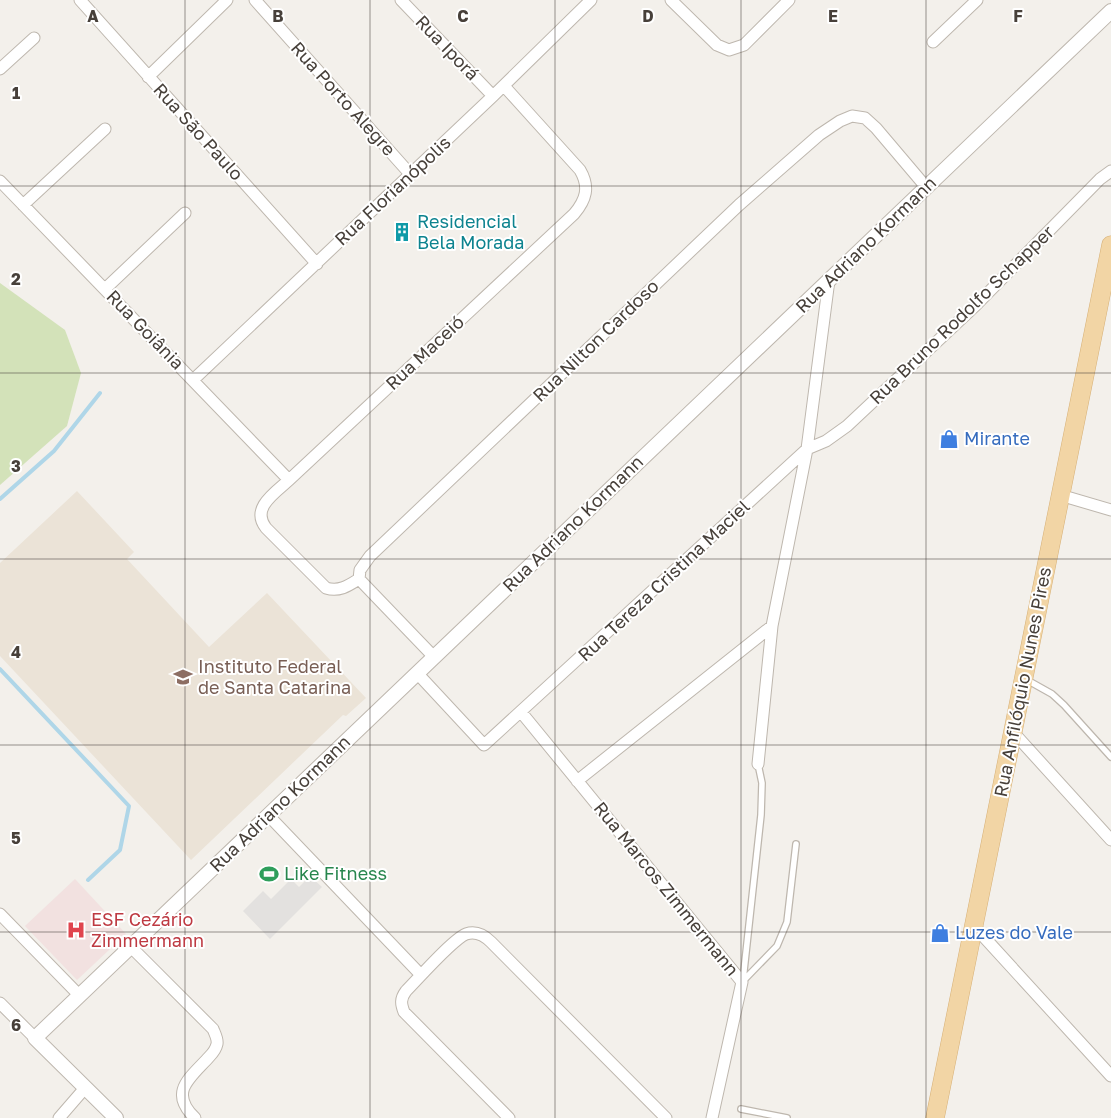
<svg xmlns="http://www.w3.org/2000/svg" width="1111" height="1118" viewBox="0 0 1111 1118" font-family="'Golos Text',sans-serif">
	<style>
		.education { fill: #ebe3d7 }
		.medical { fill: #f2e1e0 }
		.green { fill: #d3e2b9 }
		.parking { fill: #e3e1df }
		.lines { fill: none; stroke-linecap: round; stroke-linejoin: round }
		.stream { stroke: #afd6e8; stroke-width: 4 }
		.service-casing { stroke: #beb7ae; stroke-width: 8 }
		.minor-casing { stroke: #beb7ae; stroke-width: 13 }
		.tertiary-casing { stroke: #beb7ae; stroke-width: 16 }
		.primary-casing { stroke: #d6b077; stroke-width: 19 }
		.service { stroke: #fff; stroke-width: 5.5 }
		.minor { stroke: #fff; stroke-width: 11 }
		.tertiary { stroke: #fff; stroke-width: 14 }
		.primary { stroke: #f2d5a5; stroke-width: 18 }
		.grid { fill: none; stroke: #47403a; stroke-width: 1; stroke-opacity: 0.55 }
		.labels { text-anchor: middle; stroke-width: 4; stroke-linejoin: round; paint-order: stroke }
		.street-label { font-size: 18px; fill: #47403a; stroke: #fff }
		.culture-label { font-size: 18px; fill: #0d838f; stroke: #fff; text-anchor: start }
		.shop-label { font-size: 18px; fill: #366cbe; stroke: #fff; text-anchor: start }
		.education-label { font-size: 18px; fill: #785e54; stroke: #fff; text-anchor: start }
		.leisure-label { font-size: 18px; fill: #27864d; stroke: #fff; text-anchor: start }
		.health-label { font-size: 18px; fill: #be3a42; stroke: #fff; text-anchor: start }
		.grid-label { font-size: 16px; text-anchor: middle; font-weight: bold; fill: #47403a; stroke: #fff; stroke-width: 4; stroke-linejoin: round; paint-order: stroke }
	</style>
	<rect width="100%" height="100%" fill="#f3f0eb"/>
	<!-- education -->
	<path class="education" d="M 77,491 L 134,552 L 127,559 L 209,647 L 267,593 L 366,698 L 346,716 L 343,715 L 191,860 L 0,656 L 0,563 Z"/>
	<!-- medical -->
	<path class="medical" d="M 75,879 L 126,934 L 77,980 L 25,926 Z"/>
	<!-- green -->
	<path class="green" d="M 0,283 L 65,330 L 81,373 L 67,426 L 0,485 Z"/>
	<!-- parking -->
	<path class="parking" d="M 310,876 L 322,887 L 270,939 L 243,911 L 263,891 L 271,899 L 291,879 L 299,887 Z"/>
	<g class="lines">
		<!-- stream -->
		<path class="stream" d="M 0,499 L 54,451 L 100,393
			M 0,669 L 129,806 L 120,850 L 88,880"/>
		<!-- service casing -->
		<g class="service-casing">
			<path id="service" d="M 1027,680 L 1052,694 L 1064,705 L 1111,757
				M 743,980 L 761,815 L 762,783 L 758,764
				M 742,982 L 777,946 L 787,922 L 796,844
				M 741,1109 L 787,1118"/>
		</g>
		<!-- minor casing -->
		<g class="minor-casing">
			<path id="minor" d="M 80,0 L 317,264
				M 255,0 L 411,175
				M 401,0 L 493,96
				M 671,0 L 717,45 L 729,50 L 744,45 L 789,0
				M 933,42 L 977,0
				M 0,69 L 34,38
				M 148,77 L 227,0
				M 0,181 L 289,480
				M 23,205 L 105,129
				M 105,289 L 185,213
				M 193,380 L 493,96 L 591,0
				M 1060,495 L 1111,510
				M 359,579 L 360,570 L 370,556 L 739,205 L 819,135 L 840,121 L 852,116 L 865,118 L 876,128 L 926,187
				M 359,579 C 348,586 339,592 326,588 L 266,528 C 250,508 276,492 289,480 L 574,214 C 586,200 590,187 580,170 L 504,86
				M 359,579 L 434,657
				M 417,673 L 484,745 L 807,449 L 826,441 L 847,426 L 976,305 L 1100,179 L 1111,171
				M 521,712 L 742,982 L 712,1118
				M 1013,732 L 1111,840
				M 758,764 L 772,626 L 807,449 L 829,280
				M 577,781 L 772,626
				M 268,815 L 421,975
				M 0,914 L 79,995
				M 973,925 L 1111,1076
				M 130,946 L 213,1029 C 215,1034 218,1039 217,1044 C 216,1049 212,1054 209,1057 C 190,1078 168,1092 195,1118
				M 0,1003 L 35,1038
				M 59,1118 L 85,1088
				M 509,1118 L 404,1012 C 401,1004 400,999 406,991 C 418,979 452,940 466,934 C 475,931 484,935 491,942 L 666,1118"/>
		</g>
		<!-- tertiary casing -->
		<g class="tertiary-casing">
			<path id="tertiary" d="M 116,1118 L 35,1038 L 1111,11"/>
		</g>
		<!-- primary casing -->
		<g class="primary-casing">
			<path id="primary" d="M 935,1118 L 1111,245"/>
		</g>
		<!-- service -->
		<use href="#service" class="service"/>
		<!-- minor -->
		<use href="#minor" class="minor"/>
		<!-- tertiary -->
		<use href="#tertiary" class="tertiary"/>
		<!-- primary -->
		<use href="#primary" class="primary"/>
	</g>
	<!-- grid -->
	<path class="grid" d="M 185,0 L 185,1118M 370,0 L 370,1118M 555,0 L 555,1118M 741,0 L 741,1118M 926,0 L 926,1118M 0,186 L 1111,186M 0,373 L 1111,373M 0,559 L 1111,559M 0,745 L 1111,745M 0,932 L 1111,932"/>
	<!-- icons -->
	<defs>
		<g id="building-bare" transform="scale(1.5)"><path d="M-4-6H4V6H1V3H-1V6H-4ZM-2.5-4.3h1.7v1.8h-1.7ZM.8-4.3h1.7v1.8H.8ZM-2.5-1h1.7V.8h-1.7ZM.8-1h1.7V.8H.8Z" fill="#0f9aa8" stroke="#fff" stroke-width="2.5" paint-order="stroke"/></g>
		<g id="shop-bare" transform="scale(1.5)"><path d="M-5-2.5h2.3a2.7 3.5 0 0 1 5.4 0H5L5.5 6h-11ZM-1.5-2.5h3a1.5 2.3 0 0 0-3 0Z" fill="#3f7fe0" stroke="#fff" stroke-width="2.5" paint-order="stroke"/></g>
		<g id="university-bare" transform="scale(1.5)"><path d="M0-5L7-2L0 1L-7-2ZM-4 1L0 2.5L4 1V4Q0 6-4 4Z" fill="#8d6e63" stroke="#fff" stroke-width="2.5" paint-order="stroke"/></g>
		<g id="stadium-bare" transform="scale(1.5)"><path d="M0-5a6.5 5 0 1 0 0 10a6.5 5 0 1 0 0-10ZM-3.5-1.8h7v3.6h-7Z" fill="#2e9e5b" stroke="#fff" stroke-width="2.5" paint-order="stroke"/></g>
		<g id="hospital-bare" transform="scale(1.5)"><path d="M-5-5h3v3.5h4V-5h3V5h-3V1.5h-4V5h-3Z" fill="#e0444e" stroke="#fff" stroke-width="2.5" paint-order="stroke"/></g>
	</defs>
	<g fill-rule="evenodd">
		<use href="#building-bare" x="402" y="232"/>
		<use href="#shop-bare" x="949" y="439"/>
		<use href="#university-bare" x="183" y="677"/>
		<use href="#stadium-bare" x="269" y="874"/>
		<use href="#hospital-bare" x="76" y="930"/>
		<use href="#shop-bare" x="940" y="933"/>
	</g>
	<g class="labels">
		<!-- street labels -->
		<g class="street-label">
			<text transform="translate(447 48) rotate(46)" y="6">Rua Iporá</text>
			<text transform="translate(343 99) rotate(48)" y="6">Rua Porto Alegre</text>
			<text transform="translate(198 132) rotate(48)" y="6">Rua São Paulo</text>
			<text transform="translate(393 191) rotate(-43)" y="6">Rua Florianópolis</text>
			<text transform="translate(866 245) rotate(-44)" y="6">Rua Adriano Kormann</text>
			<text transform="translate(962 315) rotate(-44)" y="6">Rua Bruno Rodolfo Schapper</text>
			<text transform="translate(145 330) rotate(46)" y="6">Rua Goiânia</text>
			<text transform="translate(596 341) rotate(-44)" y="6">Rua Nilton Cardoso</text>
			<text transform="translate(425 353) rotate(-43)" y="6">Rua Maceió</text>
			<text transform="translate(573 524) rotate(-44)" y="6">Rua Adriano Kormann</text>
			<text transform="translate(664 581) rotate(-43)" y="6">Rua Tereza Cristina Maciel</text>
			<text transform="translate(1023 682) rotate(-79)" y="6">Rua Anfilóquio Nunes Pires</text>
			<text transform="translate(280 804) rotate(-44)" y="6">Rua Adriano Kormann</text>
			<text transform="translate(666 889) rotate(51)" y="6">Rua Marcos Zimmermann</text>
		</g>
		<!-- culture labels -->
		<g class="culture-label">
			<text x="417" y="228">Residencial<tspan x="417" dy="21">Bela Morada</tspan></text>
		</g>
		<!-- shop labels -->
		<g class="shop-label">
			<text x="964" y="445">Mirante</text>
			<text x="955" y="939">Luzes do Vale</text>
		</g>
		<!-- education labels -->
		<g class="education-label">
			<text x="198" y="673">Instituto Federal<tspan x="198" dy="21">de Santa Catarina</tspan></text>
		</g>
		<!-- leisure labels -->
		<g class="leisure-label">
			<text x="284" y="880">Like Fitness</text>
		</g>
		<!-- health labels -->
		<g class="health-label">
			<text x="91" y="926">ESF Cezário<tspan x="91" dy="21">Zimmermann</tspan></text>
		</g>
	</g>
	<g class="grid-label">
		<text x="93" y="22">A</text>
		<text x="278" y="22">B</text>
		<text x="463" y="22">C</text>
		<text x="648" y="22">D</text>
		<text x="833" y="22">E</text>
		<text x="1018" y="22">F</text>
		<text x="16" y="99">1</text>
		<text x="16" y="285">2</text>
		<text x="16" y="472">3</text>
		<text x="16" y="658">4</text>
		<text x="16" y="844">5</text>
		<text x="16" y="1031">6</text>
	</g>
</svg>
